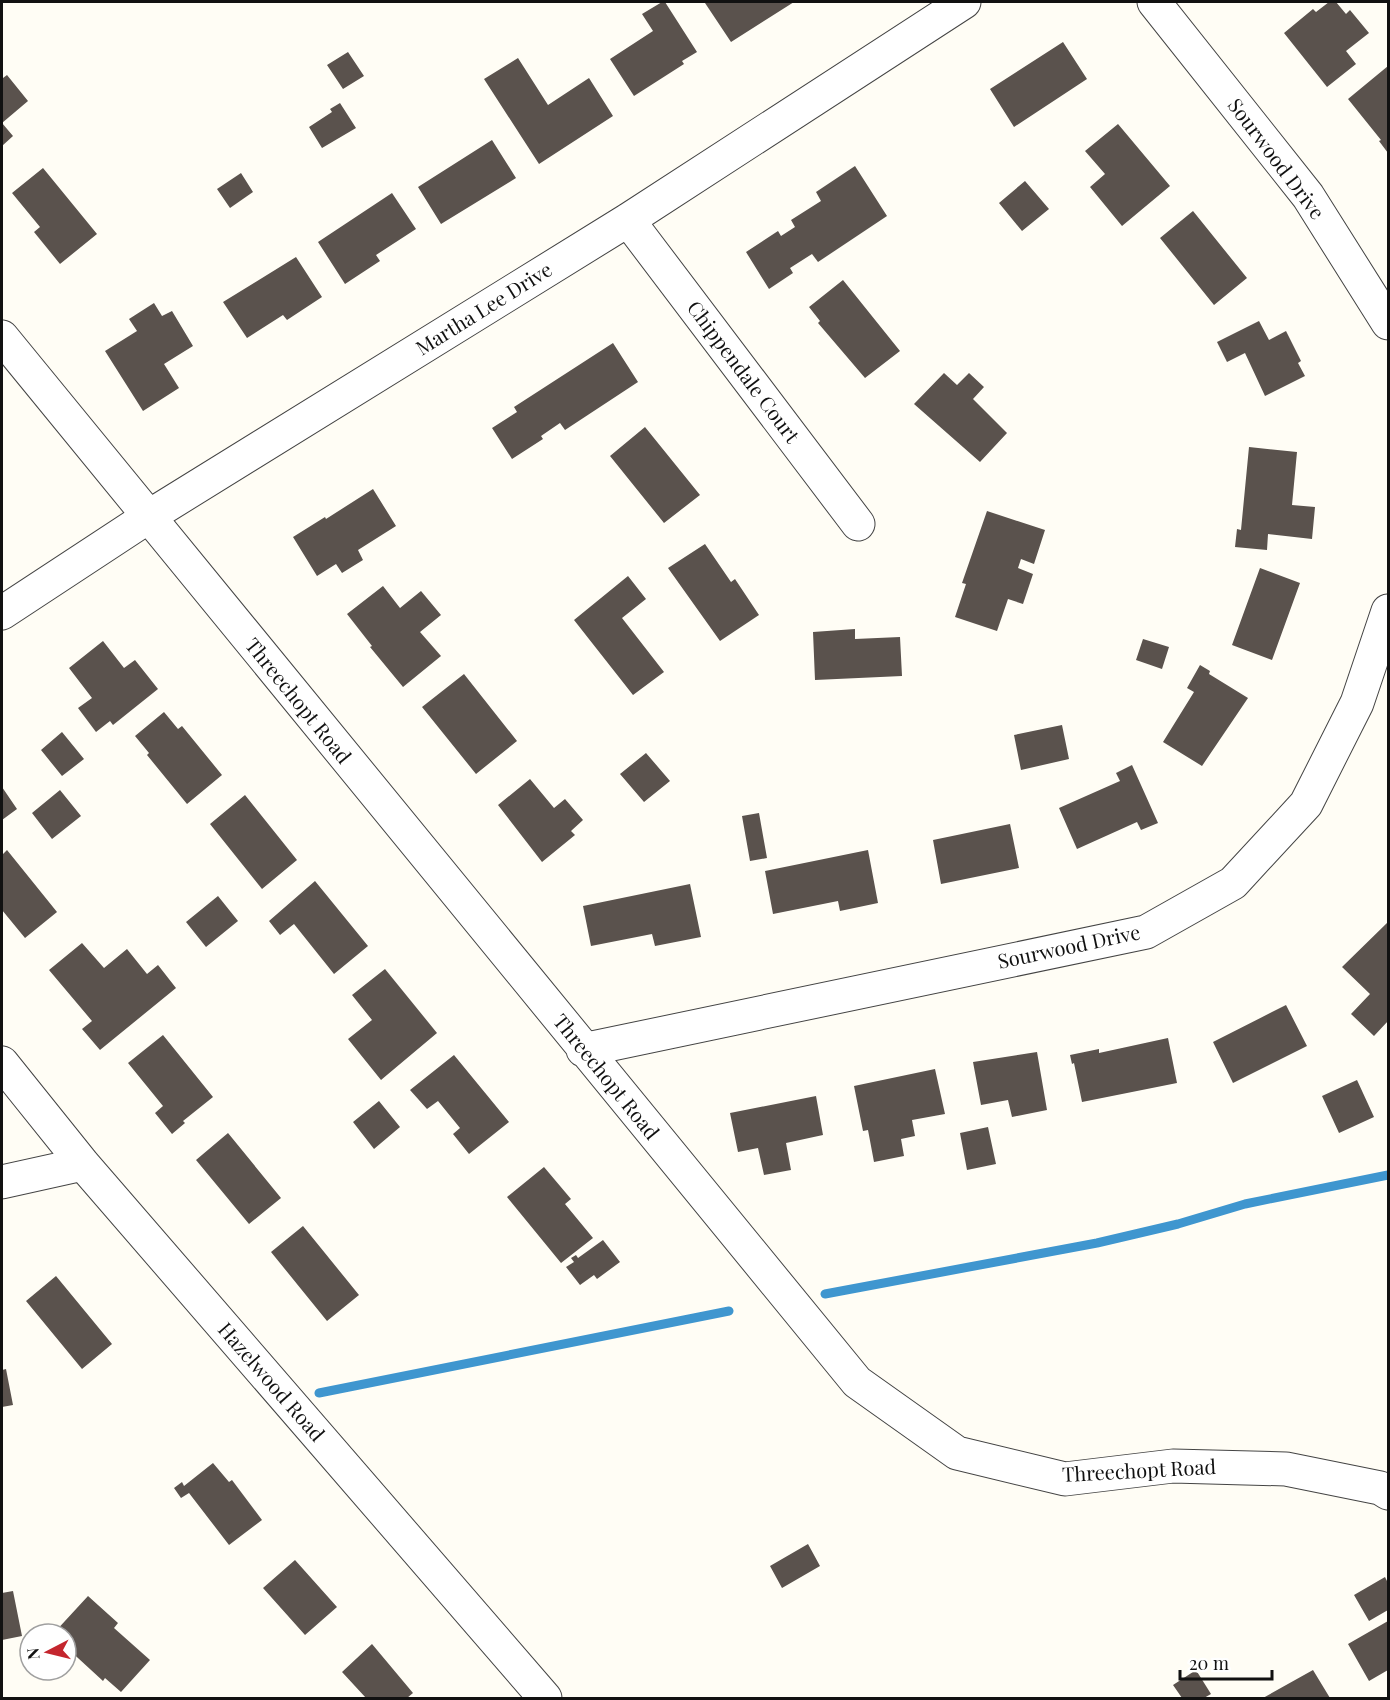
<svg xmlns="http://www.w3.org/2000/svg" width="1390" height="1700" viewBox="0 0 1390 1700" font-family="'Playfair Display',serif">
	<style>
		.lines { fill: none; stroke-linecap: round; stroke-linejoin: round }
		.stream { stroke: #3f96cf; stroke-width: 9 }
		.building { fill: #5a524d }
		.minor-casing { stroke: #444; stroke-width: 35 }
		.minor { stroke: #fff; stroke-width: 33 }
		.labels { text-anchor: middle; stroke-width: 6; stroke-linejoin: round; paint-order: stroke }
		.street-label { font-size: 20px; fill: #111; stroke: #fff }
	</style>
	<rect width="100%" height="100%" fill="#fffdf5"/>
	<g class="lines">
		<!-- stream -->
		<path class="stream" d="M 825,1294 L 1097,1243 L 1178,1224 L 1245,1204 L 1388,1175
			M 319,1393 L 729,1311"/>
	</g>
	<!-- building -->
	<path class="building" d="M 662,2 L 665,2 L 697,52 L 682,61 L 684,64 L 634,96 L 610,59 L 653,31 L 642,14 Z
		M 708,2 L 794,2 L 731,42 L 705,3 Z
		M 1329,2 L 1336,2 L 1346,14 L 1350,10 L 1369,33 L 1346,51 L 1356,64 L 1327,87 L 1284,33 L 1313,9 L 1316,12 Z
		M 1063,42 L 1087,79 L 1014,127 L 990,89 Z
		M 348,52 L 364,76 L 343,89 L 327,65 Z
		M 518,58 L 548,105 L 589,78 L 613,116 L 539,164 L 484,79 Z
		M 1388,66 L 1388,153 L 1379,141 L 1381,140 L 1348,99 Z
		M 7,75 L 28,101 L 2,123 L 2,76 L 3,78 Z
		M 340,103 L 356,128 L 322,148 L 309,127 L 332,112 L 330,109 Z
		M 2,123 L 13,136 L 2,146 Z
		M 1118,124 L 1170,186 L 1122,226 L 1090,187 L 1105,174 L 1085,151 Z
		M 492,140 L 516,178 L 441,224 L 418,187 Z
		M 855,166 L 887,216 L 818,262 L 812,254 L 790,268 L 793,273 L 769,289 L 746,252 L 778,231 L 781,236 L 795,227 L 791,220 L 821,201 L 816,192 Z
		M 43,168 L 97,234 L 60,264 L 34,232 L 40,227 L 12,193 Z
		M 241,173 L 253,192 L 230,208 L 217,189 Z
		M 1025,181 L 1049,209 L 1022,231 L 999,203 Z
		M 392,193 L 416,229 L 376,255 L 380,261 L 345,284 L 318,242 Z
		M 1193,211 L 1247,278 L 1214,305 L 1160,238 Z
		M 296,257 L 322,297 L 287,320 L 283,315 L 247,338 L 223,302 Z
		M 843,280 L 900,351 L 865,378 L 818,323 L 820,321 L 809,307 Z
		M 154,303 L 162,316 L 172,311 L 193,346 L 164,364 L 179,388 L 143,411 L 105,351 L 137,331 L 129,319 Z
		M 1259,321 L 1269,340 L 1286,331 L 1301,361 L 1298,363 L 1305,376 L 1265,396 L 1245,353 L 1227,362 L 1217,342 Z
		M 613,343 L 638,382 L 565,430 L 560,423 L 541,436 L 543,439 L 512,459 L 492,428 L 517,412 L 514,407 Z
		M 944,373 L 957,385 L 969,373 L 984,387 L 973,399 L 1007,433 L 980,462 L 914,404 Z
		M 645,427 L 700,495 L 664,523 L 610,456 Z
		M 1249,447 L 1297,452 L 1292,505 L 1315,507 L 1312,539 L 1268,534 L 1267,550 L 1235,547 L 1237,529 L 1241,530 Z
		M 373,489 L 396,526 L 358,550 L 363,560 L 342,573 L 336,564 L 317,576 L 293,537 L 325,517 L 326,519 Z
		M 987,511 L 1045,530 L 1034,564 L 1021,559 L 1018,568 L 1033,574 L 1023,604 L 1008,599 L 997,631 L 955,617 L 966,584 L 962,583 Z
		M 705,544 L 731,582 L 735,579 L 759,615 L 720,641 L 668,568 Z
		M 1260,568 L 1300,583 L 1272,660 L 1232,645 Z
		M 628,576 L 646,599 L 622,618 L 664,672 L 633,695 L 574,620 Z
		M 383,586 L 400,608 L 421,591 L 441,615 L 420,632 L 441,656 L 403,687 L 370,647 L 372,646 L 347,614 Z
		M 855,629 L 855,639 L 900,637 L 902,676 L 815,680 L 813,632 Z
		M 1143,639 L 1169,647 L 1162,669 L 1136,660 Z
		M 103,641 L 124,668 L 135,660 L 158,689 L 113,725 L 110,721 L 96,732 L 78,708 L 92,698 L 69,668 Z
		M 1200,665 L 1210,671 L 1209,674 L 1248,698 L 1202,766 L 1163,742 L 1194,692 L 1187,688 Z
		M 464,674 L 517,741 L 476,774 L 422,707 Z
		M 164,712 L 178,729 L 182,726 L 222,775 L 187,804 L 147,755 L 149,753 L 135,736 Z
		M 1062,725 L 1069,759 L 1021,770 L 1014,735 Z
		M 62,732 L 84,759 L 62,776 L 41,750 Z
		M 646,753 L 670,781 L 644,802 L 620,774 Z
		M 1132,765 L 1158,823 L 1141,830 L 1137,822 L 1077,849 L 1059,808 L 1120,781 L 1116,773 Z
		M 530,779 L 554,808 L 565,799 L 583,820 L 571,831 L 575,835 L 542,862 L 498,805 Z
		M 2,787 L 17,809 L 2,820 Z
		M 60,790 L 81,816 L 52,839 L 32,813 Z
		M 245,795 L 297,860 L 262,889 L 210,824 Z
		M 759,813 L 767,858 L 750,861 L 742,816 Z
		M 1010,824 L 1019,868 L 941,884 L 933,840 Z
		M 7,850 L 57,912 L 25,938 L 2,910 L 2,855 Z
		M 868,850 L 878,903 L 840,911 L 838,901 L 773,914 L 765,871 Z
		M 315,881 L 368,946 L 334,974 L 294,924 L 280,935 L 269,921 Z
		M 690,884 L 701,937 L 655,946 L 652,934 L 591,946 L 583,906 Z
		M 218,896 L 238,921 L 206,947 L 186,922 Z
		M 1388,922 L 1388,1021 L 1374,1036 L 1351,1014 L 1370,994 L 1342,967 Z
		M 82,943 L 104,968 L 127,949 L 147,974 L 158,965 L 176,988 L 100,1050 L 82,1029 L 92,1021 L 49,970 Z
		M 385,969 L 437,1033 L 381,1080 L 348,1039 L 372,1020 L 352,995 Z
		M 1286,1005 L 1307,1046 L 1233,1083 L 1213,1042 Z
		M 163,1035 L 213,1097 L 183,1121 L 185,1123 L 172,1134 L 155,1113 L 163,1106 L 128,1063 Z
		M 1168,1038 L 1177,1083 L 1082,1102 L 1074,1063 L 1072,1064 L 1070,1055 L 1099,1049 L 1099,1053 Z
		M 1037,1052 L 1047,1110 L 1012,1117 L 1008,1100 L 981,1105 L 973,1062 Z
		M 454,1055 L 509,1122 L 469,1154 L 453,1134 L 460,1128 L 438,1101 L 427,1109 L 410,1090 Z
		M 935,1069 L 945,1114 L 912,1120 L 915,1136 L 901,1139 L 904,1156 L 874,1162 L 868,1130 L 863,1131 L 854,1086 Z
		M 1357,1080 L 1374,1117 L 1339,1133 L 1322,1096 Z
		M 816,1096 L 823,1135 L 786,1143 L 791,1170 L 764,1175 L 758,1148 L 738,1152 L 730,1113 Z
		M 379,1101 L 400,1127 L 374,1149 L 353,1122 Z
		M 988,1127 L 996,1164 L 967,1170 L 960,1133 Z
		M 228,1133 L 281,1198 L 249,1224 L 196,1160 Z
		M 544,1167 L 571,1199 L 565,1204 L 593,1238 L 561,1263 L 507,1197 Z
		M 303,1226 L 359,1295 L 327,1321 L 271,1252 Z
		M 603,1240 L 620,1262 L 597,1279 L 594,1275 L 580,1285 L 566,1267 L 574,1262 L 571,1258 L 576,1255 L 578,1258 Z
		M 56,1276 L 112,1344 L 82,1369 L 26,1301 Z
		M 6,1369 L 13,1405 L 2,1407 L 2,1370 Z
		M 213,1463 L 229,1482 L 232,1480 L 262,1520 L 229,1545 L 189,1493 L 181,1498 L 174,1488 L 182,1482 L 184,1486 Z
		M 808,1544 L 820,1566 L 782,1588 L 770,1566 Z
		M 295,1560 L 337,1607 L 305,1635 L 263,1588 Z
		M 1385,1577 L 1388,1583 L 1388,1610 L 1369,1621 L 1354,1595 Z
		M 13,1591 L 22,1636 L 2,1640 L 2,1593 Z
		M 88,1596 L 118,1623 L 114,1628 L 150,1660 L 121,1692 L 105,1678 L 103,1681 L 66,1647 L 66,1634 L 53,1634 Z
		M 1388,1621 L 1388,1670 L 1369,1681 L 1348,1644 Z
		M 372,1644 L 413,1693 L 407,1698 L 366,1698 L 342,1672 Z
		M 1196,1670 L 1211,1694 L 1204,1698 L 1182,1698 L 1173,1685 Z
		M 1313,1670 L 1330,1698 L 1263,1698 Z"/>
	<g class="lines">
		<!-- minor casing -->
		<g class="minor-casing">
			<path id="minor" d="M 1154,2 L 1308,196 L 1388,323
				M 628,220 L 858,524
				M 2,337 L 857,1382 L 957,1453 L 1065,1479 L 1173,1466 L 1286,1469 L 1380,1488 L 1388,1493
				M 2,613 L 148,517 L 628,220 L 964,2
				M 583,1050 L 1146,932 L 1233,883 L 1306,804 L 1357,703 L 1388,611
				M 2,1063 L 83,1164 L 545,1698
				M 2,1182 L 83,1164"/>
		</g>
		<!-- minor -->
		<use href="#minor" class="minor"/>
	</g>
	<g class="labels">
		<!-- street labels -->
		<g class="street-label">
			<text transform="translate(1276 159) rotate(53)" y="7">Sourwood Drive</text>
			<text transform="translate(484 309) rotate(-32)" y="7">Martha Lee Drive</text>
			<text transform="translate(743 372) rotate(53)" y="7">Chippendale Court</text>
			<text transform="translate(298 701) rotate(51)" y="7">Threechopt Road</text>
			<text transform="translate(1069 947) rotate(-12)" y="7">Sourwood Drive</text>
			<text transform="translate(606 1077) rotate(51)" y="7">Threechopt Road</text>
			<text transform="translate(271 1382) rotate(49)" y="7">Hazelwood Road</text>
			<text transform="translate(1139 1471) rotate(-3)" y="7">Threechopt Road</text>
		</g>
	</g>
	<!-- border -->
	<rect width="1390" height="1700" fill="none" stroke="#111111" stroke-width="6"/>
	<!-- north arrow -->
	<g transform="translate(48 1652) rotate(263)"><circle r="28" fill="#ffffff" stroke="#a0a0a0" stroke-width="1.5"/>
	<path d="M0-4.5L10 22L0 15L-10 22Z" fill="#c4262e"/>
	<text y="-9" font-size="16" font-weight="bold" text-anchor="middle" fill="#111111">N</text>
	</g>
	<!-- scale -->
	<path d="M1180 1670v9h92v-9" fill="none" stroke="#111111" stroke-width="3"/>
	<text x="1189" y="1670" font-size="18" fill="#111111" stroke="#ffffff" stroke-width="4.5" paint-order="stroke">20 m</text>
</svg>
